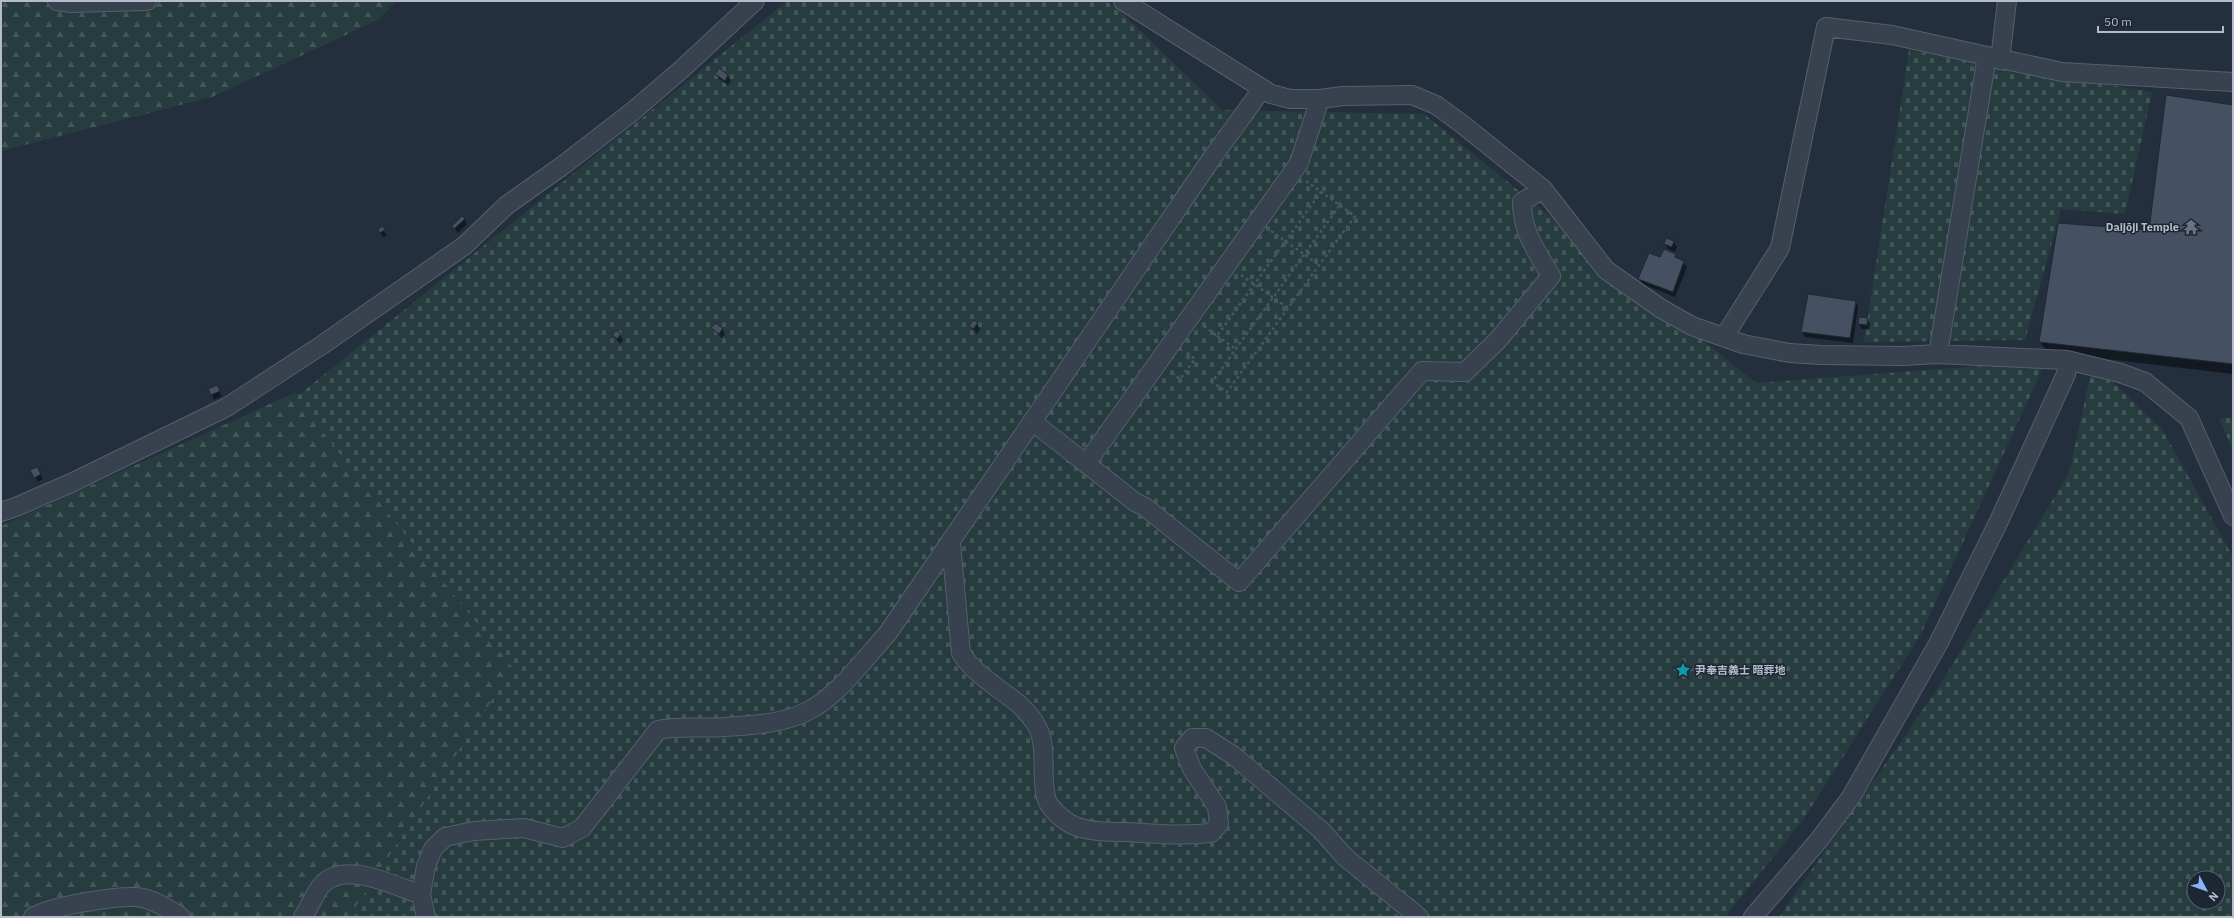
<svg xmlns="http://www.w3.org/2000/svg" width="2234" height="918" viewBox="0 0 2234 918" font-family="'IBM Plex Sans','Noto Sans JP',sans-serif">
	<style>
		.forest { fill: url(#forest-firs) }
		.cemetery { fill: url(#cemetery-stones); fill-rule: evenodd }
		.shadow { fill: #0007 }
		.building { fill: #455162; stroke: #1f2835 }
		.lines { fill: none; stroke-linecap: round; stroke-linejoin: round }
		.minor-casing { stroke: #565f6c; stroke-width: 20 }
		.path { stroke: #44595c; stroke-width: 2.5; stroke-dasharray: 3 3; stroke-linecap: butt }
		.minor { stroke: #38414e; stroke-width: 18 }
		.labels { text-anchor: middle; stroke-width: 3; stroke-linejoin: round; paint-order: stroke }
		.poi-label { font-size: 11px; font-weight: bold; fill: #b4bcc9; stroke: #1d2633; text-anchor: end }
	</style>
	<defs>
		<pattern id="forest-firs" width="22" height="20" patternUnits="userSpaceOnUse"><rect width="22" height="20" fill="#263c3f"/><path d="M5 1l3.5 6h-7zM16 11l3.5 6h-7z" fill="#435659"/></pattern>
		<pattern id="cemetery-stones" width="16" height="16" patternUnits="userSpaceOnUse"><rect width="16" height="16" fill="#263c3f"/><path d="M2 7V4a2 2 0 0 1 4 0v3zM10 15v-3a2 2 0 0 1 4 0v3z" fill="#435659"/></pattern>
	</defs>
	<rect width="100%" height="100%" fill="#242f3e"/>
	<!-- forest -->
	<path class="forest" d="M 1,1 L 396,1 L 378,20 L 212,97 L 1,151 Z
		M 296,392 L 475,592 L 1645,917 L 1,917 L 1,526 Z"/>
	<!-- cemetery -->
	<path class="cemetery" d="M 787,1 L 1104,1 L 1114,5 L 1222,110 L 1424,114 L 1756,383 L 2046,361 L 1921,634 L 1803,820 L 1725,917 L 349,917 L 513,668 L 295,398 Z
		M 1909,50 L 2152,92 L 2125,214 L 2061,209 L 2025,340 L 1864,342 Z
		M 2093,363 L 2162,429 L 2233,557 L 2233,917 L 1779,917 L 1938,688 L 2069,473 ZM 2194,878 L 2218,878 L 2218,902 L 2194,902 Z
		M 2233,417 L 2233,450 L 2219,418 Z"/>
	<!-- shadow -->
	<path class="shadow" d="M 719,70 L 728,76 L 731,81 L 728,85 L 719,79 L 716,74 Z
		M 2233,106 L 2233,374 L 2047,352 L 2040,342 L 2150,231 Z
		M 464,219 L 467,224 L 458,233 L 453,226 Z
		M 382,228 L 387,236 L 383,237 L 379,229 Z
		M 1667,239 L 1674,242 L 1677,247 L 1675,252 L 1668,249 L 1665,244 Z
		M 1675,255 L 1687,267 L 1675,297 L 1642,284 L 1639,278 Z
		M 1856,302 L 1858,307 L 1853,343 L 1805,337 L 1802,332 Z
		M 1867,319 L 1870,324 L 1869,329 L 1862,329 L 1859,324 Z
		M 977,324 L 980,329 L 977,334 L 970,326 Z
		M 712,328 L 722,329 L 725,334 L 722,338 Z
		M 613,335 L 620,335 L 623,340 L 620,344 Z
		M 219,391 L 222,396 L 214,400 L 212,395 Z
		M 37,468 L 43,479 L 38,482 L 32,470 Z"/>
	<!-- building -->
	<path class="building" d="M 719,68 L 728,75 L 725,81 L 715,74 Z
		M 2166,95 L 2233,105 L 2233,364 L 2039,342 L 2058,223 L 2149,230 Z
		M 462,216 L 465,219 L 454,229 L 452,226 Z
		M 383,226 L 385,230 L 379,233 L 378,229 Z
		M 1666,238 L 1674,241 L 1672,247 L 1664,244 Z
		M 1664,249 L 1676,254 L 1675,257 L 1684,261 L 1673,292 L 1638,279 L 1649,253 L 1660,257 Z
		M 1808,294 L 1856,301 L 1850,338 L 1801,332 Z
		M 1859,317 L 1868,318 L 1867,325 L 1858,324 Z
		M 973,320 L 978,323 L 973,329 L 969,326 Z
		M 715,323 L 723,328 L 719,334 L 711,328 Z
		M 616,330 L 621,334 L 617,339 L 612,335 Z
		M 217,385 L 220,391 L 211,395 L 208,389 Z
		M 37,467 L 41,474 L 34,478 L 30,470 Z"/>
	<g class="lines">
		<!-- minor casing -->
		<g class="minor-casing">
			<path id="minor" d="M 57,1 L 71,3 L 147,1
				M 1123,1 L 1271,94 L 1290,99 L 1320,99 L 1343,96 L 1412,95 L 1436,105 L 1462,124 L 1543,189 L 1606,270 L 1660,308 L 1692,326 L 1743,344 L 1790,353 L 1821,355 L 1903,356 L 1938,354 L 2067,360 L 2120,373 L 2145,382 L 2189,418 L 2233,516
				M 2000,60 L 2007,1
				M 1724,337 L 1780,248 L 1826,27 L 1892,35 L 1987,56
				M 1938,354 L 1987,56 L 2062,72 L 2233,82
				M 1033,422 L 1135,502 L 1145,507 L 1239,582 L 1422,371 L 1465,372 L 1497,341 L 1551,276 C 1536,250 1522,232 1522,202 L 1543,189
				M 1086,464 L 1299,163 L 1320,99
				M 1,512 L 16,507 L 71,483 L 227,407 L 322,345 L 464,246 L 507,205 L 562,166 L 632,112 L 682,69 L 755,1
				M 951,543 L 961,653 C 981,684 1018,695 1035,723 C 1049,744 1040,774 1046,797 C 1048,808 1065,822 1075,826 C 1090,832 1110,832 1126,832 C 1155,834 1183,836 1211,833 L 1219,824 L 1217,807 L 1192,769 L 1184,748 L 1192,738 L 1206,738 L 1234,756 L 1321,830 L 1345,857 L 1419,917
				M 33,917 C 50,906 115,896 136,897 C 152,898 169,909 181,917
				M 303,917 C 309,907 314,896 320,887 C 342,858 395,886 421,895
				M 426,917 L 421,895 L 426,866 L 433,849 L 445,837 L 474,831 L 524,828 L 563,838 L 582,828 L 658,730 C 680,725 702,729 725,727 C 752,725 783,724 808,711 C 838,696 865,658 888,633 L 1212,158 L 1262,89
				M 1753,917 L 1819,840 L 1851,797 L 1938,644 L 1998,523 L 2066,374 L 2067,360"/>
		</g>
		<!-- path -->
		<path class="path" d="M 1306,181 L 1355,216 L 1227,392 L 1212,382 L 1340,205
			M 1271,231 L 1319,265
			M 1241,275 L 1288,308
			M 1204,326 L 1217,336 L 1321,192
			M 1217,336 L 1236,349
			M 1172,373 L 1180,379 L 1195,359 L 1186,352"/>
		<!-- minor -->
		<use href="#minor" class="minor"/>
	</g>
	<!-- icons -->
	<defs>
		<g id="temple-bare" transform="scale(1.2)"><path d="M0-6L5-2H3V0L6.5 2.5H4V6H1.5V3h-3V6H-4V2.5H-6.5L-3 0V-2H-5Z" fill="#6b7280" stroke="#1d2633" stroke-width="2.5" paint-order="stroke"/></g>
		<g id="sight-bare" transform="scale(1.2)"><path d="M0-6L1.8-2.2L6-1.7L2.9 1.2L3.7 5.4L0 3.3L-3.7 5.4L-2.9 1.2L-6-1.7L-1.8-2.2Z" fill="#0f9aa8" stroke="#1d2633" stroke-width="2.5" paint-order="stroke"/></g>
	</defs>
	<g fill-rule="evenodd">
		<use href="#temple-bare" x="2191" y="227"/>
		<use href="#sight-bare" x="1683" y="670"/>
	</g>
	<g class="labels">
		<!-- poi labels -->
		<g class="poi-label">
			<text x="2179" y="231">Daijōji Temple</text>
			<text x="1695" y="674" text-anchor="start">尹奉吉義士 暗葬地</text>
		</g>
	</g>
	<!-- border -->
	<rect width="2234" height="918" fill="none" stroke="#b4bcc9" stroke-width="4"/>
	<!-- north arrow -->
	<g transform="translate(2206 890) rotate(131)"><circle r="19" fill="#1d2633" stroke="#59626f"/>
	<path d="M0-3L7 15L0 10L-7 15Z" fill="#8ab4f8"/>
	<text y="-6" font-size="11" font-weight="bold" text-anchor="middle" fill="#b4bcc9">N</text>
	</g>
	<!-- scale -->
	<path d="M2098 26v6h125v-6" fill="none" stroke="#b4bcc9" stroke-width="2"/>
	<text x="2104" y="26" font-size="12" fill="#b4bcc9" stroke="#1d2633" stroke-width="3" paint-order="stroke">50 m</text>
</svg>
